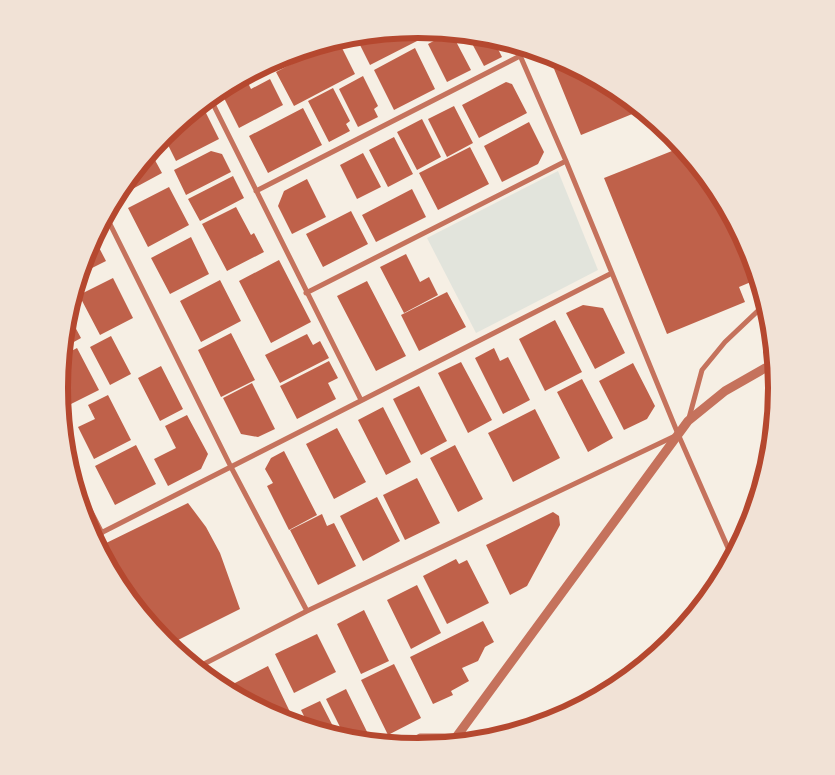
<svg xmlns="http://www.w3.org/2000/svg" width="835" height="775" viewBox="0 0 835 775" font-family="'Public Sans',sans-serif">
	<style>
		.green { fill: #e2e4dc }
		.building { fill: #bf614a }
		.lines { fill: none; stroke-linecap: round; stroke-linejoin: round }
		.minor { stroke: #c5725c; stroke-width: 5 }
		.tertiary { stroke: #c5725c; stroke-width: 9 }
		.rim { fill: none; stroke: #b5482f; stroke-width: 6 }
	</style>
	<rect width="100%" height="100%" fill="#f6efe4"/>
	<!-- green -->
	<path class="green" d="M 558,171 L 598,270 L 476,333 L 427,238 Z"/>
	<!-- building -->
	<path class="building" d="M 411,29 L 417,41 L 370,65 L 355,35 Z
		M 423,29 L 444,31 L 428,40 Z
		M 451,32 L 471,70 L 447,82 L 428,44 Z
		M 467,34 L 488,36 L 503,40 L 506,45 L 498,49 L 502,57 L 484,66 Z
		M 338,40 L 355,74 L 294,106 L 276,72 Z
		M 415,48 L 435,89 L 394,110 L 374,70 Z
		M 548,54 L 617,89 L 642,110 L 581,135 Z
		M 363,76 L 378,106 L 374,109 L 378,117 L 358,127 L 339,89 Z
		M 270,79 L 283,105 L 239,128 L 222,94 L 247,81 L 251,89 Z
		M 506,82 L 512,84 L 527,113 L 479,138 L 462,105 Z
		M 333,88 L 350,121 L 346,124 L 350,131 L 329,142 L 308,101 Z
		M 201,103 L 219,139 L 176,161 L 163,135 Z
		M 454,106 L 473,143 L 447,157 L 428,119 Z
		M 303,108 L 322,145 L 268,173 L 249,136 Z
		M 422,119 L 441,157 L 417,170 L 397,132 Z
		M 529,122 L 544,152 L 538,164 L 502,182 L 484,146 Z
		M 394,137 L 413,174 L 388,187 L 369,150 Z
		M 470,147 L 489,184 L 438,210 L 419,173 Z
		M 682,147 L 716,188 L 749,250 L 758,279 L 739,287 L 745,302 L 667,334 L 604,178 Z
		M 150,151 L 162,173 L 125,193 L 121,186 Z
		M 211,151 L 222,154 L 231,172 L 186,195 L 174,170 Z
		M 363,153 L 381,187 L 357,199 L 340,165 Z
		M 233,176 L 244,198 L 200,221 L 188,199 Z
		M 307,179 L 326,217 L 292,234 L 278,206 L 284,191 Z
		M 169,187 L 189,225 L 148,247 L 128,208 Z
		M 412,189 L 426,217 L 376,242 L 362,215 Z
		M 236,207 L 251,235 L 254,233 L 264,252 L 227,271 L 202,224 Z
		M 351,211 L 368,244 L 323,267 L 306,234 Z
		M 93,236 L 106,261 L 78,275 L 86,250 Z
		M 191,237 L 209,274 L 170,294 L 151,258 Z
		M 406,254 L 420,282 L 429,277 L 438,295 L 404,313 L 380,267 Z
		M 279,260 L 311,322 L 271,343 L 239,281 Z
		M 113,278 L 133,318 L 100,335 L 79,295 Z
		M 220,280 L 241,321 L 201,342 L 180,301 Z
		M 367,281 L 406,356 L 376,371 L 337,296 Z
		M 447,292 L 466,327 L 419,351 L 401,315 Z
		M 583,305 L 603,308 L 625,353 L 595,369 L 566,313 Z
		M 67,312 L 81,338 L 63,348 L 66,317 Z
		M 555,320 L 582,372 L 545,391 L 519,339 Z
		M 231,333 L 255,380 L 221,397 L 198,350 Z
		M 307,334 L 313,345 L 320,341 L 329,358 L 280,383 L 265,355 Z
		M 111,336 L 131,374 L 110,385 L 90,347 Z
		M 77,348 L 99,390 L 67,406 L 59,391 L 62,356 Z
		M 494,348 L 500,361 L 508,357 L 530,400 L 503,414 L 475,358 Z
		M 329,361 L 338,378 L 328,383 L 336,399 L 297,419 L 280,386 Z
		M 461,362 L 492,420 L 468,433 L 438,373 Z
		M 633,363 L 655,406 L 647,419 L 624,430 L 599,381 Z
		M 161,366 L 183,409 L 160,421 L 138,378 Z
		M 582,379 L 613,438 L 588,452 L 557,392 Z
		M 252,383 L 275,429 L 258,437 L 241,434 L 223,398 Z
		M 419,386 L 447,441 L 421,455 L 393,399 Z
		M 108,395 L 131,440 L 94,459 L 78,427 L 95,419 L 88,405 Z
		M 383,407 L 411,462 L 386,475 L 358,420 Z
		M 535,409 L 560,458 L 513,482 L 488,433 Z
		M 187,415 L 208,454 L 201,469 L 168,486 L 154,459 L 176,448 L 165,426 Z
		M 337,428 L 366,482 L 334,499 L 306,444 Z
		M 136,445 L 156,484 L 115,505 L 95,466 Z
		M 455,445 L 483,499 L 458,512 L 430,458 Z
		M 284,451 L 317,515 L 289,530 L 267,486 L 273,483 L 265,469 L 271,458 Z
		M 417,478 L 440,523 L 405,540 L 383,495 Z
		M 377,497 L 400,541 L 363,561 L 340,516 Z
		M 188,503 L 206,527 L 220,553 L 240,609 L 168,645 L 119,587 L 98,547 Z
		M 553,512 L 559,516 L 560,525 L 527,586 L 510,595 L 486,545 Z
		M 322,514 L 327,526 L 334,523 L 356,566 L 318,585 L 290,530 Z
		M 456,559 L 459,564 L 467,560 L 489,603 L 447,624 L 423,576 Z
		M 417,585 L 441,633 L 411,649 L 387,600 Z
		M 364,610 L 389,661 L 361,674 L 337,624 Z
		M 483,621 L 494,642 L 485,647 L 478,661 L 462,668 L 469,681 L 451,691 L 453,695 L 433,704 L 410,657 Z
		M 317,634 L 336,672 L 294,693 L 275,654 Z
		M 674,638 L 671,641 L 658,652 L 656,646 Z
		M 394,664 L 421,718 L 388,735 L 361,680 Z
		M 268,666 L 290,712 L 278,718 L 236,695 L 231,685 Z
		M 346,689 L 372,742 L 346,739 L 326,699 Z
		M 320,701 L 338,736 L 310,728 L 301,710 Z
		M 295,715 L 300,725 L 285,720 Z"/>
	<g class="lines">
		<!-- minor -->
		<path class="minor" d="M 515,44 L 566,161 L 678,434 L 732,557
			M 209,96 L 361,400
			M 256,191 L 520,56
			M 105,214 L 231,467 L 307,611
			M 306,293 L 566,161
			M 768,366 L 776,383
			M 689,418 L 702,370 L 725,342 L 765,304
			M 68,467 L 102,533
			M 93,537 L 612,273
			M 196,668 L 307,611 L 675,436
			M 401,745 L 420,736 L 457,736"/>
		<!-- tertiary -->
		<path class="tertiary" d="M 455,743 L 457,736 L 688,421 L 725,391 L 774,363"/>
	</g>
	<!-- crop -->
	<path d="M0 0H835V775H0ZM68 388a350 350 0 1 1 700 0a350 350 0 1 1-700 0Z" fill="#f1e2d6" fill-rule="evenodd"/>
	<path class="rim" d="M68 388a350 350 0 1 1 700 0a350 350 0 1 1-700 0Z"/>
</svg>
